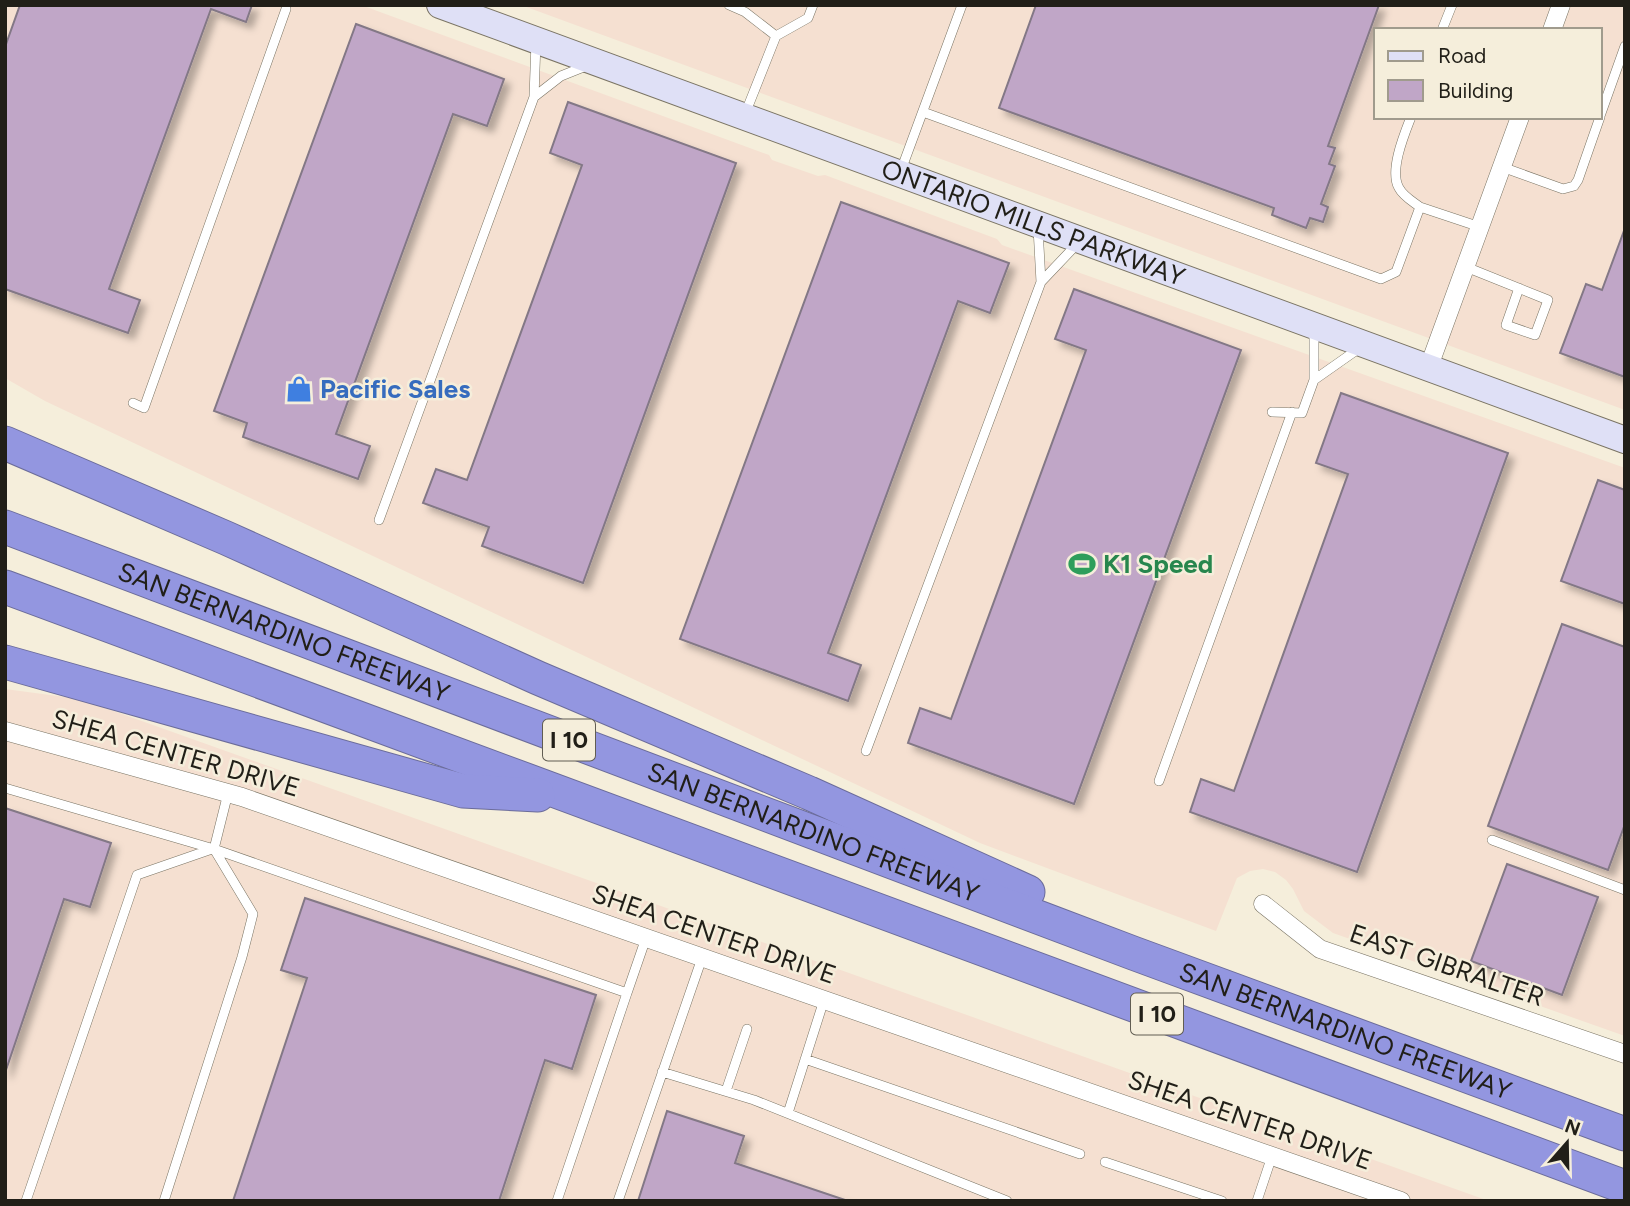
<svg xmlns="http://www.w3.org/2000/svg" width="1630" height="1206" viewBox="0 0 1630 1206" font-family="Figtree,sans-serif">
	<style>
		.industrial { fill: #f5e0d1; fill-rule: evenodd }
		.building { fill: #c0a6c7; stroke: #837886; stroke-width: 2; filter: url(#shadow) }
		.lines { fill: none; stroke-linecap: round; stroke-linejoin: round }
		.service-casing { stroke: #7a7464; stroke-width: 10 }
		.minor-casing { stroke: #7a7464; stroke-width: 19 }
		.secondary-casing { stroke: #7a7464; stroke-width: 28 }
		.motorway-casing { stroke: #6b6c9a; stroke-width: 35 }
		.service { stroke: #fff; stroke-width: 9 }
		.minor { stroke: #fff; stroke-width: 18 }
		.secondary { stroke: #dfe0f6; stroke-width: 26 }
		.motorway { stroke: #9396e0; stroke-width: 33 }
		.labels { text-anchor: middle; stroke-width: 5; stroke-linejoin: round; paint-order: stroke }
		.shield { fill: #f5eedb; stroke: #615d52; stroke-width: 2 }
		.shield-label { font-size: 24px; font-weight: bold; fill: #211f18 }
		.street-label { font-size: 26px; fill: #211f18; stroke: #f5eedb }
		.shop-label { font-size: 26px; font-weight: bold; fill: #366cbe; stroke: #f5eedb; text-anchor: start }
		.leisure-label { font-size: 26px; font-weight: bold; fill: #27864d; stroke: #f5eedb; text-anchor: start }
	</style>
	<defs>
		<filter id="shadow"><feDropShadow dx="6" dy="6" stdDeviation="3.5" flood-color="#0004"/></filter>
	</defs>
	<rect width="100%" height="100%" fill="#f5eedb"/>
	<!-- industrial -->
	<path class="industrial" d="M 5,5 L 361,5 L 769,155 L 772,160 L 818,176 L 825,175 L 997,239 L 1002,245 L 1625,468 L 1625,1036 L 1333,933 L 1304,911 L 1293,889 L 1286,880 L 1275,872 L 1263,869 L 1250,871 L 1237,878 L 1216,931 L 980,843 L 45,401 L 5,378 Z
		M 521,5 L 1625,5 L 1625,410 ZM 1376,30 L 1600,30 L 1600,117 L 1376,117 Z
		M 5,689 L 80,699 L 1489,1201 L 5,1201 Z"/>
	<!-- building -->
	<path class="building" d="M 20,5 L 252,5 L 246,22 L 211,9 L 109,289 L 140,300 L 128,333 L 5,289 L 5,47 Z
		M 1036,5 L 1379,5 L 1328,146 L 1335,148 L 1329,164 L 1335,166 L 1321,204 L 1328,207 L 1323,222 L 1310,218 L 1306,228 L 1272,215 L 1274,208 L 999,108 Z
		M 356,24 L 504,79 L 487,126 L 453,114 L 336,434 L 370,446 L 358,479 L 243,437 L 247,423 L 214,411 Z
		M 568,102 L 736,163 L 583,583 L 482,546 L 489,527 L 423,503 L 436,469 L 467,480 L 582,165 L 550,153 Z
		M 841,202 L 1009,263 L 990,313 L 958,301 L 828,653 L 861,665 L 848,701 L 680,639 Z
		M 1625,228 L 1625,377 L 1560,353 L 1586,284 L 1602,290 Z
		M 1074,289 L 1241,350 L 1074,804 L 908,743 L 920,708 L 951,719 L 1086,350 L 1055,339 Z
		M 1341,393 L 1508,453 L 1357,872 L 1190,812 L 1201,779 L 1234,791 L 1348,474 L 1316,463 Z
		M 1598,480 L 1625,490 L 1625,604 L 1561,581 Z
		M 1562,624 L 1625,647 L 1625,824 L 1608,870 L 1488,826 Z
		M 5,808 L 111,843 L 90,907 L 64,899 L 5,1073 Z
		M 1507,864 L 1598,897 L 1562,995 L 1471,961 Z
		M 305,898 L 596,995 L 572,1069 L 545,1060 L 499,1201 L 233,1201 L 307,978 L 281,970 Z
		M 667,1111 L 744,1136 L 735,1163 L 848,1201 L 638,1201 Z"/>
	<g class="lines">
		<!-- service casing -->
		<g class="service-casing">
			<path id="service" d="M 729,5 L 745,12 L 776,36
				M 1442,30 L 1452,5
				M 534,97 L 561,76 L 586,66
				M 923,112 L 1381,279 L 1396,272 L 1420,207 L 1480,227
				M 745,114 L 776,36 L 808,18 L 813,5
				M 1600,116 L 1625,46
				M 1411,117 C 1404,135 1389,171 1399,188 C 1403,196 1412,201 1420,207
				M 1502,167 L 1563,189 L 1574,186 L 1578,180 L 1600,117
				M 900,173 L 962,5
				M 1038,228 L 1041,282
				M 1466,267 L 1548,300 L 1535,335 L 1506,325 L 1519,288
				M 1314,380 L 1361,347
				M 133,403 L 144,408 L 286,9
				M 1272,412 L 1302,413 L 1314,380 L 1314,328
				M 379,520 L 534,97 L 536,42
				M 866,751 L 1041,282 L 1078,243
				M 1159,781 L 1292,412
				M 5,788 L 214,849 L 627,993 L 646,938
				M 1492,840 L 1625,890
				M 805,1059 L 1080,1154
				M 662,1072 L 754,1100 L 1007,1201
				M 726,1091 L 747,1029
				M 788,1113 L 824,1000
				M 1105,1162 L 1222,1201
				M 26,1201 L 137,875 L 212,849
				M 164,1201 L 242,957 L 253,914 L 214,849 L 228,793
				M 557,1201 L 627,993
				M 618,1201 L 702,958
				M 1257,1201 L 1272,1156"/>
		</g>
		<!-- minor casing -->
		<g class="minor-casing">
			<path id="minor" d="M 1552,30 L 1561,5
				M 1428,369 L 1520,117
				M 5,731 L 242,797 L 1401,1201
				M 1263,904 L 1320,949 L 1625,1054"/>
		</g>
		<!-- secondary casing -->
		<g class="secondary-casing">
			<g id="secondary">
				<path id="s1" d="M 440,5 L 1625,440"/>
			</g>
		</g>
		<!-- motorway casing -->
		<g class="motorway-casing">
			<g id="motorway">
				<path d="M 5,443 L 226,538 L 538,678 L 809,793 L 1028,892"/>
				<path id="s2" d="M 5,527 L 1133,953 L 1625,1134"/>
				<path d="M 5,587 L 1625,1187"/>
				<path d="M 5,662 L 463,791 L 538,795"/>
			</g>
		</g>
		<!-- service -->
		<use href="#service" class="service"/>
		<!-- minor -->
		<use href="#minor" class="minor"/>
		<!-- secondary -->
		<use href="#secondary" class="secondary"/>
		<!-- motorway -->
		<use href="#motorway" class="motorway"/>
	</g>
	<!-- icons -->
	<defs>
		<g id="shop-bare" transform="scale(2.1)"><path d="M-5-2.5h2.3a2.7 3.5 0 0 1 5.4 0H5L5.5 6h-11ZM-1.5-2.5h3a1.5 2.3 0 0 0-3 0Z" fill="#3f7fe0" stroke="#f5eedb" stroke-width="2.5" paint-order="stroke"/></g>
		<g id="stadium-bare" transform="scale(2.1)"><path d="M0-5a6.5 5 0 1 0 0 10a6.5 5 0 1 0 0-10ZM-3.5-1.8h7v3.6h-7Z" fill="#2e9e5b" stroke="#f5eedb" stroke-width="2.5" paint-order="stroke"/></g>
	</defs>
	<g fill-rule="evenodd">
		<use href="#shop-bare" x="299" y="389"/>
		<use href="#stadium-bare" x="1082" y="564"/>
	</g>
	<g class="labels">
		<!-- shield labels -->
		<g class="shield">
			<rect x="543" y="719.5" width="52" height="41" rx="5"/>
			<rect x="1131" y="993.5" width="52" height="41" rx="5"/>
		</g>
		<g class="shield-label">
			<text x="569" y="748">I 10</text>
			<text x="1157" y="1022">I 10</text>
		</g>
		<!-- street labels -->
		<g class="street-label">
			<text dy="9" stroke="none"><textPath href="#s1" startOffset="632">ONTARIO MILLS PARKWAY</textPath></text>
			<text dy="9" stroke="none"><textPath href="#s2" startOffset="298">SAN BERNARDINO FREEWAY</textPath></text>
			<text transform="translate(176 753) rotate(16)" y="9">SHEA CENTER DRIVE</text>
			<text dy="9" stroke="none"><textPath href="#s2" startOffset="864">SAN BERNARDINO FREEWAY</textPath></text>
			<text transform="translate(714 934) rotate(19)" y="9">SHEA CENTER DRIVE</text>
			<text transform="translate(1447 965) rotate(19)" y="9">EAST GIBRALTER</text>
			<text dy="9" stroke="none"><textPath href="#s2" startOffset="1432">SAN BERNARDINO FREEWAY</textPath></text>
			<text transform="translate(1250 1120) rotate(19)" y="9">SHEA CENTER DRIVE</text>
		</g>
		<!-- shop labels -->
		<g class="shop-label">
			<text x="320" y="398">Pacific Sales</text>
		</g>
		<!-- leisure labels -->
		<g class="leisure-label">
			<text x="1103" y="573">K1 Speed</text>
		</g>
	</g>
	<!-- border -->
	<rect width="1630" height="1206" fill="none" stroke="#211f18" stroke-width="14"/>
	<!-- legend -->
	<rect x="1374" y="28" width="228" height="91" fill="#f5eedb" stroke="#a09b8d" stroke-width="2"/>
	<rect x="1388" y="51" width="35" height="10" fill="#dfe0f6" stroke="#a09b8d" stroke-width="2"/>
	<text x="1438" y="63" font-size="21" fill="#211f18">Road</text>
	<rect x="1388" y="80" width="35" height="21" fill="#c0a6c7" stroke="#a09b8d" stroke-width="2"/>
	<text x="1438" y="98" font-size="21" fill="#211f18">Building</text>
	<!-- north arrow -->
	<g transform="translate(1567 1143) rotate(20)" stroke="#f5eedb" stroke-width="5" paint-order="stroke">
	<path d="M0-5L12 26L0 18L-12 26Z" fill="#211f18"/>
	<text y="-10" font-size="19" font-weight="bold" text-anchor="middle" fill="#211f18">N</text>
	</g>
</svg>
